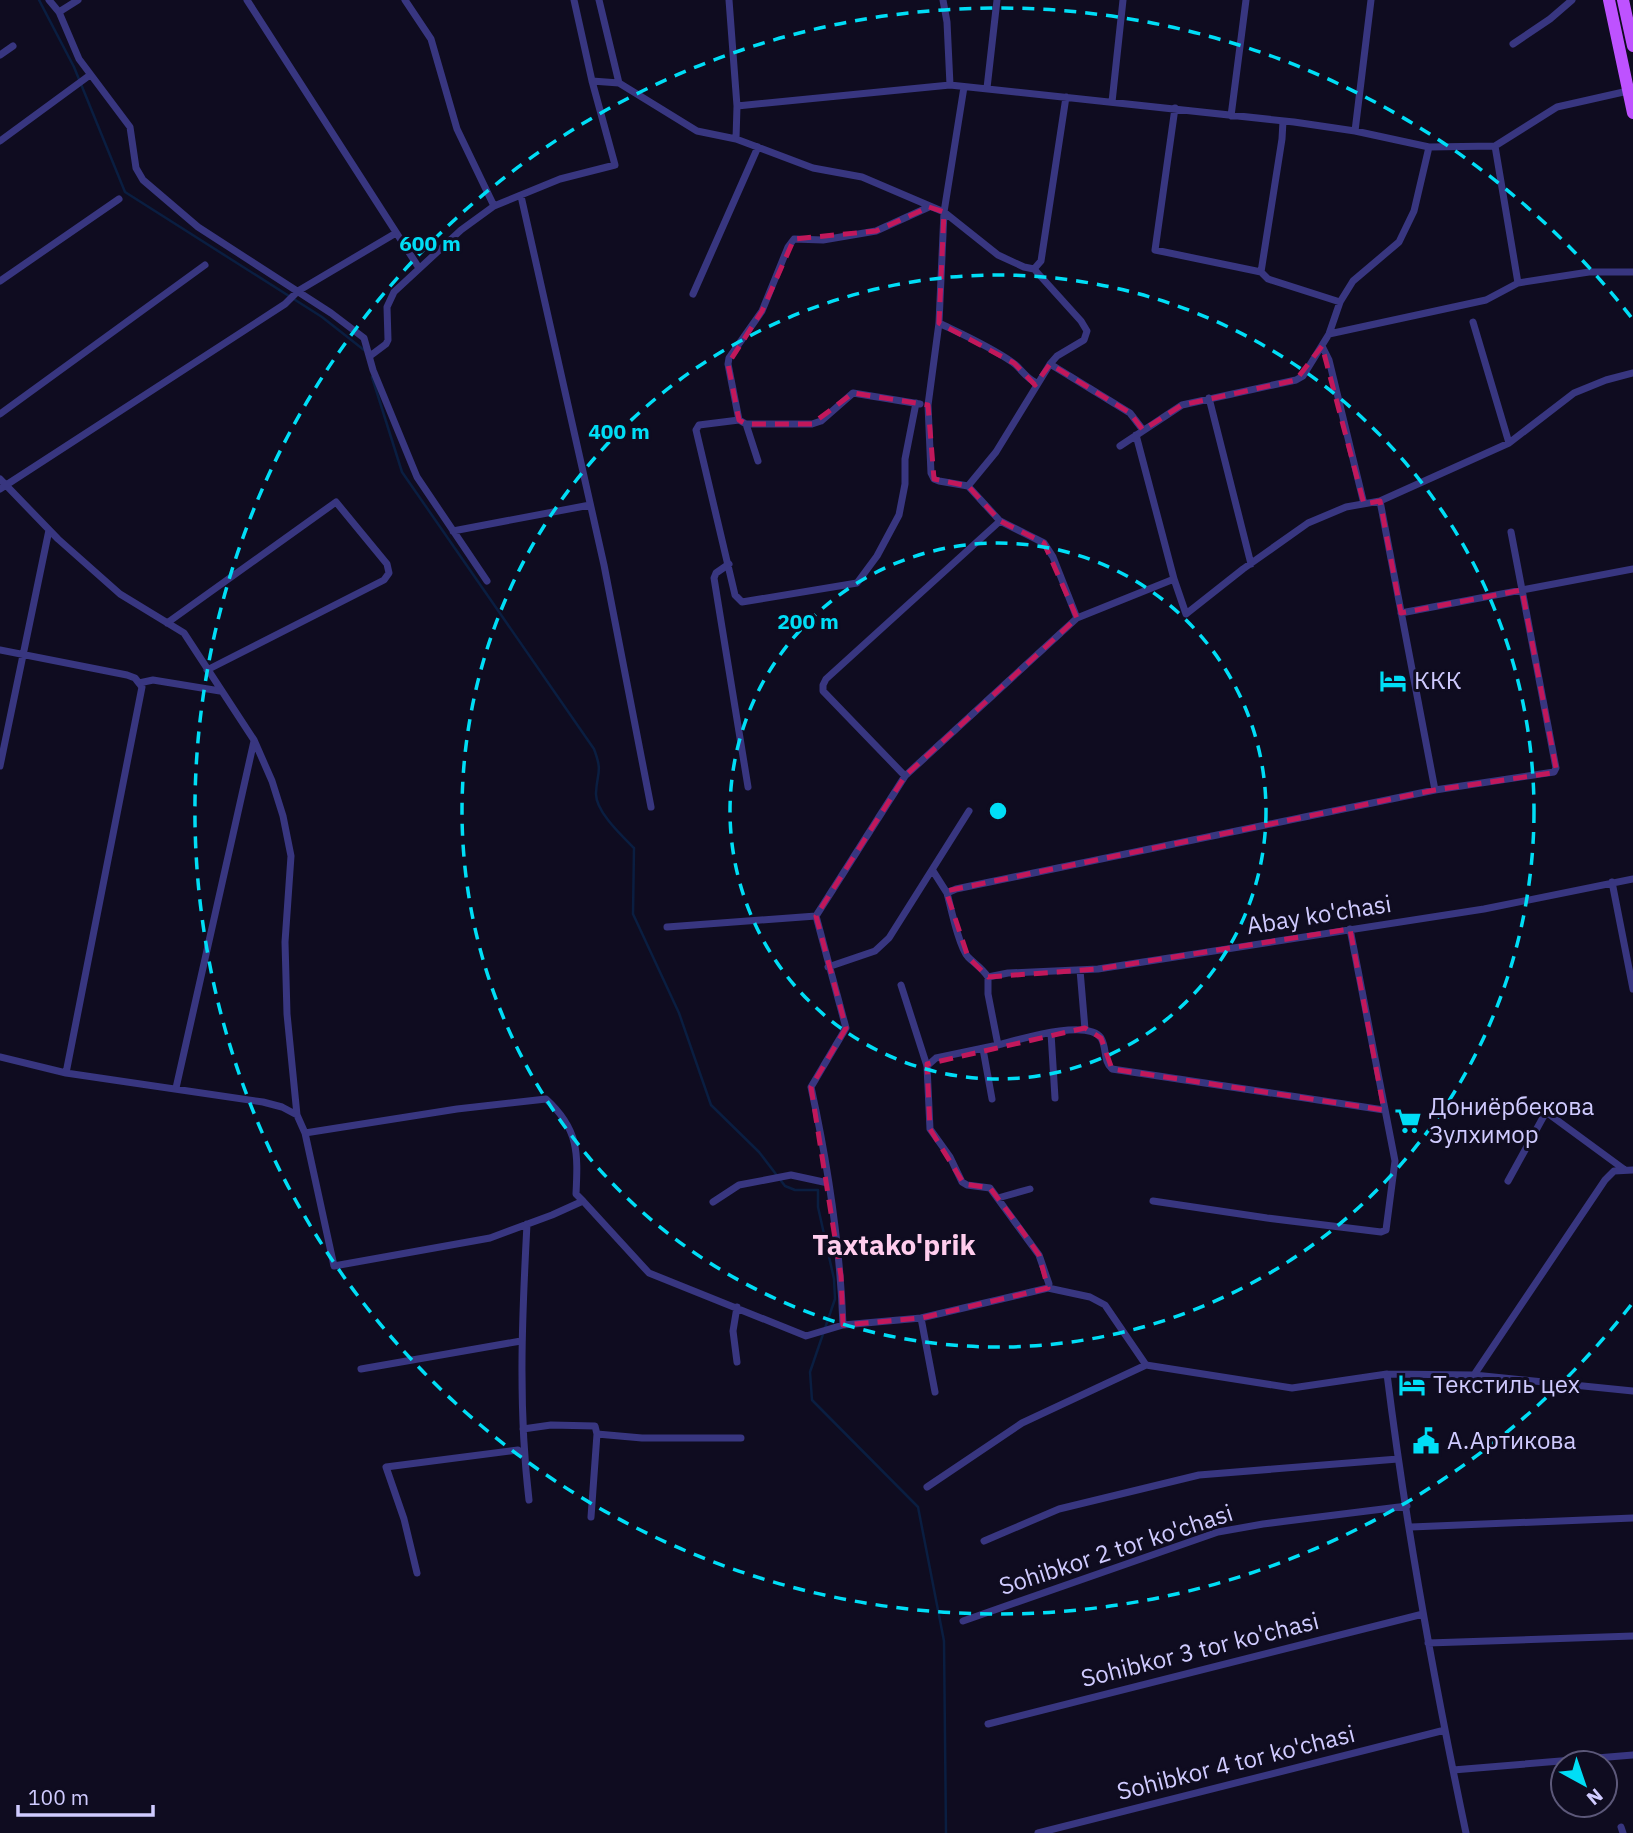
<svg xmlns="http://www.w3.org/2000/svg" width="1633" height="1833" viewBox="0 0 1633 1833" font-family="'IBM Plex Sans',sans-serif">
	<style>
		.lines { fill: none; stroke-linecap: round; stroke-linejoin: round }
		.stream { stroke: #0a1e41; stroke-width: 2.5 }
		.minor { stroke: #383680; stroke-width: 7 }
		.primary { stroke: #be52ff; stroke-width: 12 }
		.marked { fill: none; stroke: #c2185b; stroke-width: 5; stroke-dasharray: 14 9; stroke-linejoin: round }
		.ring { fill: none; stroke: #00def6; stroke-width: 3.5; stroke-dasharray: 12 9 }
		.labels { text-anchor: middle; stroke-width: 6; stroke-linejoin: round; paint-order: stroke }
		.poi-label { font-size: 24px; fill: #d0cbff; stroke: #0f0c20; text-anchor: start }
		.street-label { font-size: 24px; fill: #d0cbff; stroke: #0f0c20 }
		.quarter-label { font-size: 28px; font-weight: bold; fill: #ffcded; stroke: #0f0c20 }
		.centre { fill: #00def6; stroke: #0f0c20; stroke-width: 3.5 }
		.ring-label { font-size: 21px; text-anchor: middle; font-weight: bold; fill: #00def6; stroke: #0f0c20; stroke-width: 6; stroke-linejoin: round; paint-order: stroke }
	</style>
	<rect width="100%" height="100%" fill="#0f0c20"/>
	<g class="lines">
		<!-- stream -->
		<path class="stream" d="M 39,0 L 74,67 L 125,192 L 322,317 L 364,350
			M 372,377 L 402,472 L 594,749 C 603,773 597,771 596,793 C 595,811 622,836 634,848 L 633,914 L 679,1013 L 711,1105 L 759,1152 L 785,1186 L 795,1190 L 818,1190 L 818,1207 L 834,1279 L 835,1299 L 810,1372 L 812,1400 L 918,1507 L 944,1641 L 946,1833"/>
		<!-- minor -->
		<path class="minor" d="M 49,0 L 59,12 L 79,59 L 130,127 L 136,168 L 143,180 L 198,227 L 331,313 L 364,338 L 373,370 L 417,477 L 487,581
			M 247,0 L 419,268
			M 405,0 L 431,39 L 457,129 L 494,206
			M 599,0 L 619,83
			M 729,0 L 737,106 L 736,139
			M 943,0 L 947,22 L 950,85
			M 59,12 L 78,0
			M 1513,44 L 1550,19 L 1572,0
			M 0,55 L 13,46
			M 592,81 L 619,83 L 697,131 L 736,139 L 813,168 L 862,177 L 944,212 L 998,255 L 1024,267 L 1034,269 L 1081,321 L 1087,331 L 1084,340 L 1057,356 L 1050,364 L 996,452 L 968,486
			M 964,87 L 944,212 L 939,323 L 928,405 L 931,473 L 934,479 L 939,481 L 968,486 L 1000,521 L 1044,543 L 1053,557 L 1077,618
			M 987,88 L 997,0
			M 1112,102 L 1123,0
			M 737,106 L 950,85 L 1294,122 L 1355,131 L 1429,147 L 1495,146 L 1557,107 L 1628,91
			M 1175,108 L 1155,250 L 1261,272 L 1282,139 L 1283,121
			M 1231,116 L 1246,0
			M 1355,131 L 1371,0
			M 0,141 L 90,75
			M 1495,146 L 1518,283 L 1589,272 L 1633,272
			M 521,196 L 604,565 L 651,807
			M 1034,269 L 1041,261 L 1066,97
			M 1261,272 L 1268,279 L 1340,302
			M 0,281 L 119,199
			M 693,294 L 758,147
			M 1473,322 L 1509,443
			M 939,323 C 964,335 989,346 1012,362 C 1021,368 1026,379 1037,383
			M 1329,334 L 1486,300 L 1518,283
			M 1322,346 L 1329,360 L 1364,504
			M 370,356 L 386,344 L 388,340 L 387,307 L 394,292 L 461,230 L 494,206 L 560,179 L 615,165 L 592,81 L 574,0
			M 1050,364 L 1130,413 L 1143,430
			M 1209,398 L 1251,564
			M 0,414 L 205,265
			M 739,420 L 699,425 L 696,430 L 735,595 L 742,602 L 857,583 L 877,556 L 899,515 L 905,484 L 905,459 L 916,403
			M 746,424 L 812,424 L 821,421 L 853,393 L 920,404
			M 1136,435 L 1174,579
			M 1120,446 L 1182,405 L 1296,380 L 1303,376 L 1329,334 L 1340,302 L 1353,281 L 1399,242 L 1414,211 L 1429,147
			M 758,461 L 746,424 L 739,420 L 728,364 L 729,358 L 762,311 L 788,247 L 794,239 L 823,240 L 876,231 L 929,207
			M 0,479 L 58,539 L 120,594 L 184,633 L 254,740 L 272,781 L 283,816 L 291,856 L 285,942 L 287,1014 L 297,1115 L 305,1133 L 334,1266 L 490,1238 L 552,1215 L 583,1201 L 649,1273 L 806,1336 L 843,1325 L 921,1318 L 1048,1288 L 1090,1297 L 1105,1305 L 1146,1365 L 1292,1388 L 1387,1374 L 1474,1375 L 1633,1391
			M 0,489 L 285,304 L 298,291 L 396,233
			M 1380,501 L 1435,790
			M 453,531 L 590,505
			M 1511,532 L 1556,768 L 1554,772 L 1435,790 L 956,889 L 947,893 C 951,908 959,947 968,957 C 975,964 982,968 988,977 L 1008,973 L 1098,969 L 1484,909 L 1633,879
			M 729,564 L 716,573 L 714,578 L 748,787
			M 1401,613 L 1633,569
			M 167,623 L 336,502 L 387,564 L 389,573 L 384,580 L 207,670
			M 0,650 L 127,675 L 135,678 L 142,687 L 66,1073 L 0,1057
			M 139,683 L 153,680 L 220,691
			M 0,766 L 49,530
			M 905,776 L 823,691 L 823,685 L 826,679 L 1000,521
			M 933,871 L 947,893
			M 1612,882 L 1633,989
			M 816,916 L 846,1028 L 811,1087 C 828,1165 840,1245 843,1325
			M 667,927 L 816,916 L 905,776 L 1077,618 L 1174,579 L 1186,614 L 1243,569 L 1308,523 L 1346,507 L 1380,501 L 1509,443 L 1574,393 L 1606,380 L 1633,373
			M 828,967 L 875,951 L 889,938 L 969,811
			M 1080,970 L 1085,1029
			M 901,985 L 927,1066 L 930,1129 L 950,1157 L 962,1182 L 967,1185 L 990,1188 L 1039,1255 L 1049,1284 L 1048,1288
			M 1051,1033 L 1055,1098
			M 998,1045 C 1018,1040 1088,1018 1101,1038 C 1107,1048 1103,1061 1112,1069 L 1384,1110
			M 983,1049 L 992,1099
			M 927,1066 L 936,1058 L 998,1045 L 988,994 L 988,977
			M 66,1073 L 263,1102 L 282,1107 L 297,1115
			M 176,1088 L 254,741
			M 305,1133 L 457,1109 L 546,1099 C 579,1129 578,1153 576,1194 L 583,1201
			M 1508,1181 L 1546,1112 L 1625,1170
			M 998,1198 L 1030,1189
			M 1153,1201 L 1267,1218 L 1381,1232 L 1386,1230 L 1395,1161 L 1350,929
			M 713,1202 L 739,1185 L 791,1175 L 828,1183
			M 527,1224 C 522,1317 518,1408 529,1500
			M 921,1318 L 935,1392
			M 737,1362 L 733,1331 L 737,1307
			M 361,1369 L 521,1341
			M 1387,1374 C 1406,1528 1434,1681 1466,1833
			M 1474,1375 L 1605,1180 L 1614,1171 L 1633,1170
			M 523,1429 L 551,1425 L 595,1426 L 597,1434 L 591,1517
			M 597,1434 L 642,1438 L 741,1438
			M 927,1487 L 1022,1423 L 1146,1365
			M 1411,1527 L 1633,1518
			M 984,1541 L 1059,1509 L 1199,1475 L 1398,1459
			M 417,1573 L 404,1519 L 386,1467 L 518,1450 L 523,1455
			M 963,1621 L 1218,1532 L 1263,1524 L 1407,1506
			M 1428,1643 L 1633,1636
			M 988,1724 L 1423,1614
			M 1453,1770 L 1633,1755
			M 1621,1827 L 1623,1833
			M 1038,1833 L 1445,1730"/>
		<!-- primary -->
		<path class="primary" d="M 1609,0 L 1633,113
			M 1623,0 L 1633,46"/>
	</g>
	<!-- marked area -->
	<path class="marked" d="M 929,207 L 944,212 L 939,323 L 1014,363 L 1035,385 L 1050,364 L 1130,413 L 1143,430 L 1182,405 L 1296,380 L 1322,346 L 1364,504 L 1380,501 L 1401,613 L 1522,590 L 1556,768 L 1552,773 L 1435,790 L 946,891 L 968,957 L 988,977 L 1098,969 L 1350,929 L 1384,1110 L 1112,1069 L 1101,1038 L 1085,1028 L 927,1064 L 930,1129 L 964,1184 L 990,1188 L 1020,1228 L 1039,1255 L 1048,1288 L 921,1318 L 843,1325 L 841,1276 L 811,1087 L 846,1028 L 816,916 L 905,776 L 1077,618 L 1044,543 L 1000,521 L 968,486 L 934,479 L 928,405 L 853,393 L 812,424 L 746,424 L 739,420 L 728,364 L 762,311 L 794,239 L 876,231 Z"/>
	<!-- distance rings -->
	<g class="ring">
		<circle cx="998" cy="811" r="268"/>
		<circle cx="998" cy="811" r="536"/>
		<path d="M1631 1305A803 803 0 1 1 1631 317"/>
	</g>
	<!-- icons -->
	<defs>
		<g id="hotel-bare" transform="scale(2.1)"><path d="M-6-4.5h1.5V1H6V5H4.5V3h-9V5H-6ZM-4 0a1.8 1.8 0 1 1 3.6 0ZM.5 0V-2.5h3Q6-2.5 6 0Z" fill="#00def6" stroke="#0f0c20" stroke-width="2.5" paint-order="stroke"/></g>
		<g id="supermarket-bare" transform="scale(2.1)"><path d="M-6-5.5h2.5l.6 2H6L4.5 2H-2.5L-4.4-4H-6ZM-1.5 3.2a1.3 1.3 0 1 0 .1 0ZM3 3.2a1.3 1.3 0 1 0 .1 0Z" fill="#00def6" stroke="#0f0c20" stroke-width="2.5" paint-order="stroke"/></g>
		<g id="civic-bare" transform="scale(2.1)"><path d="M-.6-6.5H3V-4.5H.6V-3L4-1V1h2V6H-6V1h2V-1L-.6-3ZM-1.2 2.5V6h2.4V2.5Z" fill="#00def6" stroke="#0f0c20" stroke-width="2.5" paint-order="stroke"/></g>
	</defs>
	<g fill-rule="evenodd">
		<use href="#hotel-bare" x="1393" y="681"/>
		<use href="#supermarket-bare" x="1408" y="1121"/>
		<use href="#hotel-bare" x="1412" y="1385"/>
		<use href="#civic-bare" x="1426" y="1441"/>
	</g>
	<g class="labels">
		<!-- poi labels -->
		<g class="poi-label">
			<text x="1414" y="689">ККК</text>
			<text x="1429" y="1115">Дониёрбекова<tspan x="1429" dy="28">Зулхимор</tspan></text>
			<text x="1433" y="1393">Текстиль цех</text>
			<text x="1447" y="1449">А.Артикова</text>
		</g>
		<!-- street labels -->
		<g class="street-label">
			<text transform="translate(1319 915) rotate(-9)" y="8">Abay ko'chasi</text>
			<text transform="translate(1116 1550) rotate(-18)" y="8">Sohibkor 2 tor ko'chasi</text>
			<text transform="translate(1200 1650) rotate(-14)" y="8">Sohibkor 3 tor ko'chasi</text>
			<text transform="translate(1236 1763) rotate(-14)" y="8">Sohibkor 4 tor ko'chasi</text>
		</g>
		<!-- quarter labels -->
		<g class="quarter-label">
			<text x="894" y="1255">Taxtako'prik</text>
		</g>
	</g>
	<circle cx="998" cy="811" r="10" class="centre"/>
	<g class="ring-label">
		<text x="430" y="251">600 m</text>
		<text x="619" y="439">400 m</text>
		<text x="808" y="629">200 m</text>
	</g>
	<!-- north arrow -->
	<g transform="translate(1584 1784) rotate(140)"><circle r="33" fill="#0f0c20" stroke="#5c5879" stroke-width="2"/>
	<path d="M0-5L12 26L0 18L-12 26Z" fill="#00def6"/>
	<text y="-10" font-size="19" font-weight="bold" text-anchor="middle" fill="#d0cbff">N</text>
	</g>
	<!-- scale -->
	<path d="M18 1805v10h135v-10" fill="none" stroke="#d0cbff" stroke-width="3.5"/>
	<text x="28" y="1805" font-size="21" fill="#d0cbff" stroke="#0f0c20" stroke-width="5" paint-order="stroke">100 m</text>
</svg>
